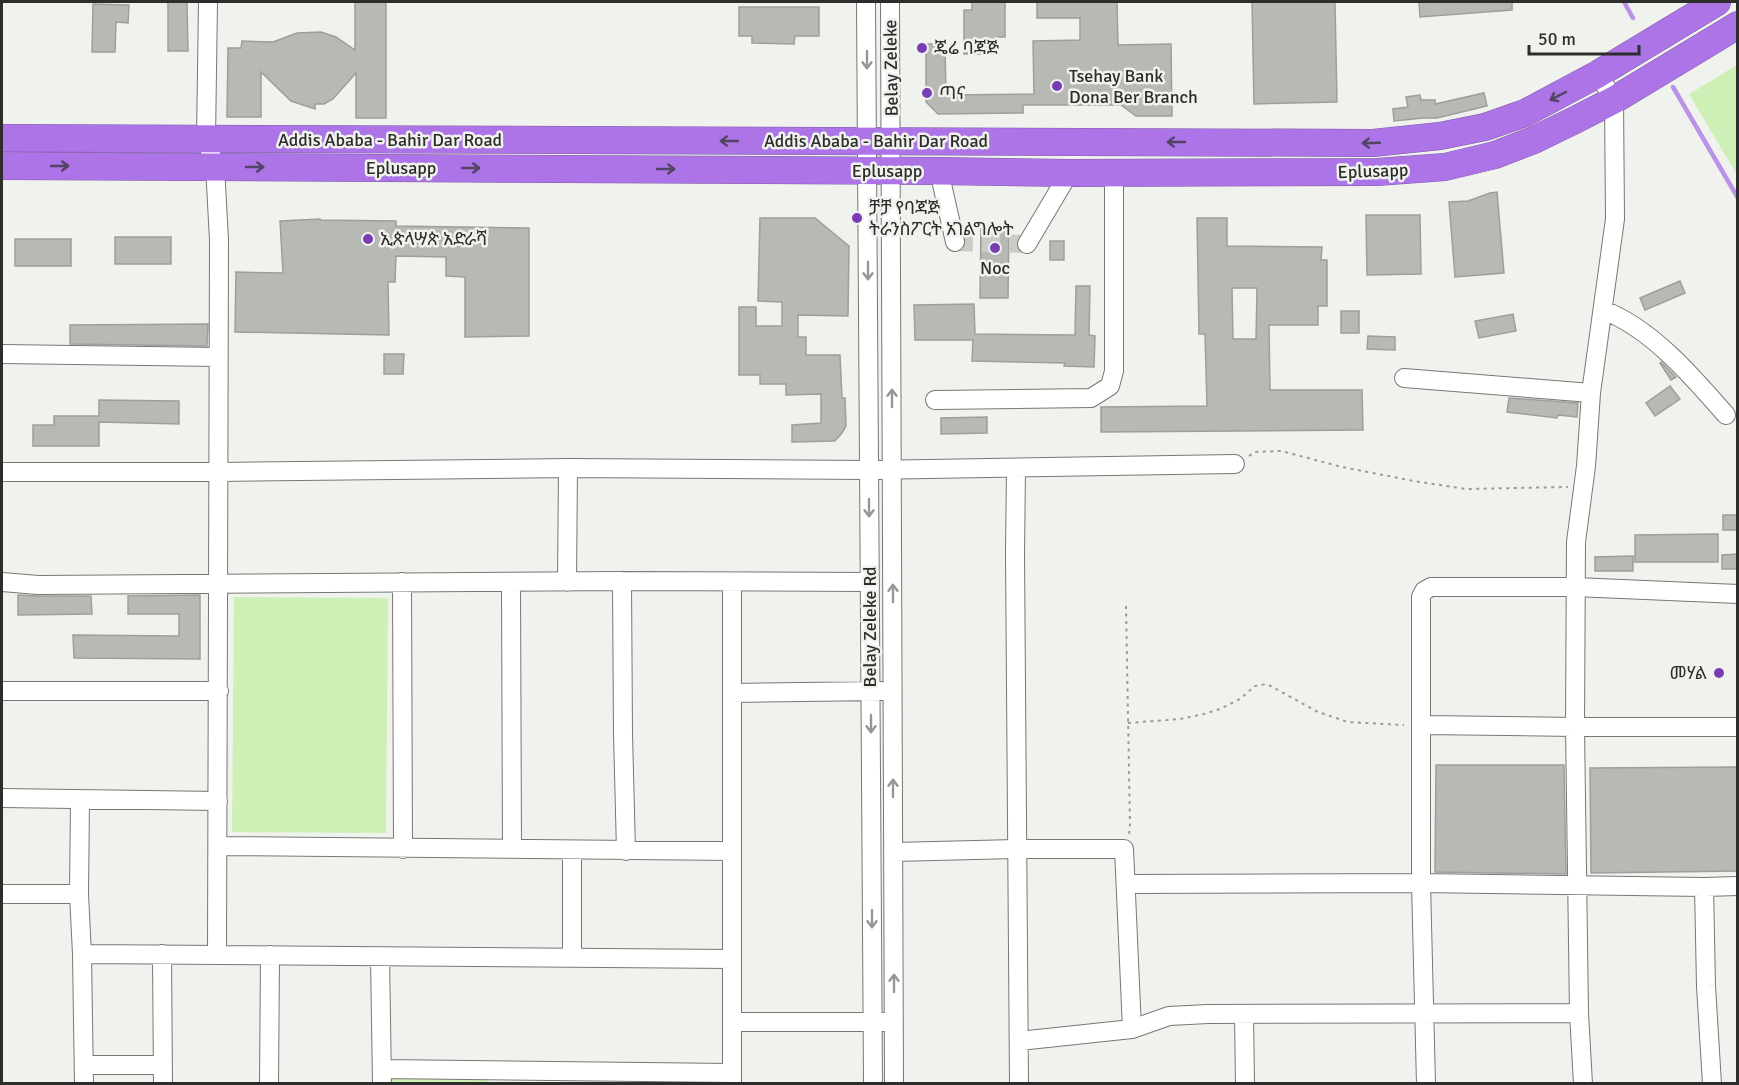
<svg xmlns="http://www.w3.org/2000/svg" width="1739" height="1085" viewBox="0 0 1739 1085" font-family="Signika,'Noto Sans Ethiopic',sans-serif">
	<style>
		.green { fill: #ceefb6 }
		.lines { fill: none; stroke-linecap: round; stroke-linejoin: round }
		.stream { stroke: #ba92e8; stroke-width: 4.5 }
		.building { fill: #b6b9b4; stroke: #9c9f9a; stroke-width: 1.5; fill-rule: evenodd }
		.minor-tunnel { stroke: #c9cbc7; stroke-width: 18; stroke-dasharray: 18 9; stroke-linecap: butt }
		.minor-casing { stroke: #767874; stroke-width: 20 }
		.highway-casing { stroke: #805ca6; stroke-width: 28 }
		.path { stroke: #989a97; stroke-width: 2; stroke-dasharray: 3 4.5; stroke-linecap: butt }
		.minor { stroke: #fff; stroke-width: 18 }
		.highway { stroke: #ac74e7; stroke-width: 27 }
		.oneway { stroke: #969696 }
		.oneway2 { stroke: #534364 }
		.poi-dot { fill: #7a3cb2; stroke: #f0f2ee; stroke-width: 2 }
		.labels { text-anchor: middle; stroke-width: 5; stroke-linejoin: round; paint-order: stroke }
		.poi-label { font-size: 18px; fill: #2d2e2c; stroke: #f0f2ee; text-anchor: start }
		.street-label { font-size: 18px; fill: #2d2e2c; stroke: #f0f2ee }
	</style>
	<rect width="100%" height="100%" fill="#f0f2ee"/>
	<!-- green -->
	<path class="green" d="M 1737,65 L 1737,175 L 1689,94 Z
		M 234,597 L 388,598 L 386,833 L 232,832 Z
		M 389,1076 L 487,1078 L 487,1083 L 389,1084 Z"/>
	<g class="lines">
		<!-- stream -->
		<path class="stream" d="M 1624,2 L 1633,18
			M 1673,87 L 1738,198"/>
	</g>
	<!-- building -->
	<path class="building" d="M 168,2 L 187,2 L 188,51 L 168,51 Z
		M 355,2 L 386,2 L 386,118 L 356,118 L 356,73 L 333,99 L 324,104 L 315,104 L 315,109 L 291,101 L 261,72 L 261,117 L 227,117 L 228,48 L 241,48 L 242,41 L 273,42 L 297,33 L 321,32 L 336,37 L 355,50 Z
		M 972,2 L 1005,2 L 1005,37 L 997,37 L 997,54 L 964,54 L 964,10 L 972,10 Z
		M 1037,2 L 1117,2 L 1118,45 L 1171,44 L 1172,116 L 1136,116 L 1121,105 L 1023,105 L 1023,113 L 938,114 L 926,102 L 926,44 L 945,44 L 946,95 L 1034,94 L 1033,41 L 1080,40 L 1080,18 L 1037,18 Z
		M 1252,2 L 1335,2 L 1337,102 L 1254,104 Z
		M 1419,2 L 1512,2 L 1512,10 L 1420,17 Z
		M 93,4 L 129,5 L 128,23 L 116,22 L 115,52 L 92,52 Z
		M 739,7 L 819,7 L 819,36 L 795,36 L 794,44 L 752,43 L 752,36 L 739,36 Z
		M 1484,93 L 1487,106 L 1437,118 L 1423,118 L 1394,121 L 1393,109 L 1408,107 L 1406,97 L 1420,95 L 1421,100 L 1435,100 L 1435,104 Z
		M 1497,192 L 1504,273 L 1455,277 L 1449,202 L 1468,201 L 1490,193 Z
		M 1366,215 L 1420,215 L 1421,274 L 1367,275 Z
		M 760,218 L 815,218 L 849,246 L 848,316 L 798,315 L 798,337 L 806,337 L 806,355 L 840,355 L 842,398 L 845,398 L 846,426 L 842,433 L 835,441 L 792,442 L 792,425 L 821,423 L 821,394 L 786,395 L 786,384 L 760,384 L 760,375 L 739,375 L 739,307 L 756,307 L 756,326 L 782,326 L 782,302 L 758,301 Z
		M 1197,218 L 1227,218 L 1227,246 L 1322,247 L 1321,260 L 1327,260 L 1327,306 L 1318,306 L 1318,325 L 1269,325 L 1270,390 L 1362,390 L 1363,430 L 1101,432 L 1101,407 L 1207,406 L 1205,334 L 1199,334 ZM 1232,288 L 1257,288 L 1256,339 L 1233,339 Z
		M 320,219 L 320,220 L 396,221 L 396,226 L 529,228 L 529,336 L 465,337 L 465,277 L 446,276 L 446,257 L 396,256 L 395,282 L 388,282 L 389,335 L 235,332 L 236,272 L 283,273 L 280,221 Z
		M 981,226 L 1009,227 L 1008,298 L 980,298 Z
		M 115,237 L 171,237 L 171,264 L 115,264 Z
		M 15,239 L 71,239 L 71,266 L 15,266 Z
		M 1050,241 L 1064,241 L 1064,260 L 1050,260 Z
		M 1680,281 L 1685,293 L 1645,310 L 1640,298 Z
		M 1076,286 L 1090,286 L 1089,335 L 1095,336 L 1094,367 L 1064,366 L 1065,363 L 972,361 L 973,340 L 915,340 L 914,305 L 974,304 L 975,334 L 1075,335 Z
		M 1341,311 L 1359,311 L 1359,333 L 1341,333 Z
		M 1513,314 L 1516,331 L 1479,338 L 1475,321 Z
		M 208,324 L 207,346 L 70,344 L 70,325 Z
		M 1368,336 L 1395,337 L 1395,350 L 1367,349 Z
		M 384,354 L 404,354 L 403,374 L 384,374 Z
		M 1661,362 L 1676,377 L 1671,380 L 1660,363 Z
		M 1670,386 L 1680,399 L 1655,416 L 1646,403 Z
		M 1509,398 L 1578,403 L 1577,417 L 1558,415 L 1557,418 L 1507,412 Z
		M 99,400 L 179,401 L 179,424 L 99,422 L 99,446 L 33,446 L 33,425 L 54,425 L 54,416 L 99,416 Z
		M 987,417 L 987,433 L 941,434 L 941,418 Z
		M 1723,515 L 1737,515 L 1737,530 L 1723,530 Z
		M 1718,534 L 1718,562 L 1635,562 L 1635,535 Z
		M 1737,554 L 1737,569 L 1722,569 L 1722,555 Z
		M 1633,556 L 1633,571 L 1595,571 L 1595,557 Z
		M 18,595 L 38,596 L 91,596 L 92,614 L 18,615 Z
		M 200,595 L 200,659 L 74,658 L 73,635 L 179,636 L 179,614 L 128,614 L 128,596 Z
		M 1436,765 L 1564,765 L 1566,874 L 1435,872 Z
		M 1737,767 L 1737,871 L 1591,873 L 1590,768 Z"/>
	<g class="lines">
		<!-- minor-tunnel -->
		<path class="minor-tunnel" d="M 955,242 L 1027,244"/>
		<!-- minor casing -->
		<g class="minor-casing">
			<path id="minor" d="M 208,2 L 206,139 L 215,166 L 219,240 L 217,955
				M 866,2 L 873,1084
				M 890,2 L 894,1084
				M 939,171 L 955,242
				M 1027,244 L 1069,173
				M 1603,310 C 1651,328 1693,377 1726,415
				M 2,354 L 218,357
				M 1404,378 L 1591,393
				M 935,400 L 1091,398 L 1110,386 L 1114,371 L 1114,173
				M 1016,468 L 1015,553 L 1019,1084
				M 2,472 L 218,472 L 568,468 L 869,470 L 1235,464
				M 622,581 L 623,734 L 626,851
				M 2,582 L 38,585 L 622,581 L 870,582
				M 402,582 L 403,849
				M 511,582 L 512,849
				M 567,582 L 568,468
				M 2,691 L 219,691
				M 732,693 L 881,691
				M 1422,725 L 1575,727 L 1738,727
				M 2,798 L 218,801
				M 80,800 L 79,894 L 82,954 L 84,1084
				M 219,846 L 732,851
				M 572,851 L 572,958
				M 893,852 L 1016,849 L 1124,849 L 1132,1029
				M 1126,884 L 1421,883 L 1704,887 L 1738,886
				M 1704,887 L 1706,986 L 1712,1084
				M 2,894 L 79,894
				M 82,954 L 732,959
				M 162,954 L 163,1084
				M 380,956 L 382,1084
				M 1244,1014 L 1245,1084
				M 732,1022 L 884,1022
				M 1019,1041 L 1132,1029 L 1169,1016 L 1208,1014 L 1579,1013
				M 84,1065 L 163,1065
				M 382,1069 L 732,1073
				M 269,1084 L 270,955
				M 732,1084 L 732,582
				M 1426,1084 L 1421,883 L 1421,597 L 1424,591 L 1431,587 L 1575,587 L 1738,594
				M 1583,1084 L 1579,1013 L 1575,727 L 1576,542 L 1586,466 L 1591,393 L 1615,219 L 1614,100 L 1598,74"/>
		</g>
		<!-- highway casing -->
		<g class="highway-casing">
			<path id="highway" d="M 2,138 L 1373,143 L 1440,136 L 1485,127 L 1525,113 L 1598,74 L 1717,2
				M 2,166 L 939,171 L 1069,173 L 1377,172 L 1445,167 L 1495,155 L 1534,140 L 1575,120 L 1614,100 L 1738,25"/>
		</g>
		<!-- path -->
		<path class="path" d="M 1249,456 L 1255,452 L 1281,451 L 1342,467 L 1414,481 L 1466,489 L 1568,487
			M 1126,606 L 1130,825 L 1129,835
			M 1128,723 L 1180,719 L 1204,714 L 1220,709 L 1240,699 L 1255,686 L 1267,684 L 1318,712 L 1348,722 L 1404,725"/>
		<!-- minor -->
		<use href="#minor" class="minor"/>
		<!-- highway -->
		<use href="#highway" class="highway"/>
	</g>
	<!-- one-way arrows -->
	<defs><path id="oneway-shaft" d="M-6 0H5M1.5-3L5.5 0L1.5 3" fill="none" stroke-width="1.6" stroke-linecap="round" stroke-linejoin="round" transform="scale(1.5)"/></defs>
	<g class="oneway">
		<use href="#oneway-shaft" transform="translate(867 60) rotate(90)"/>
		<use href="#oneway-shaft" transform="translate(868 271) rotate(90)"/>
		<use href="#oneway-shaft" transform="translate(892 398) rotate(-90)"/>
		<use href="#oneway-shaft" transform="translate(869 508) rotate(90)"/>
		<use href="#oneway-shaft" transform="translate(893 593) rotate(-90)"/>
		<use href="#oneway-shaft" transform="translate(871 724) rotate(90)"/>
		<use href="#oneway-shaft" transform="translate(893 788) rotate(-90)"/>
		<use href="#oneway-shaft" transform="translate(872 919) rotate(90)"/>
		<use href="#oneway-shaft" transform="translate(894 983) rotate(-90)"/>
	</g>
	<g class="oneway2">
		<use href="#oneway-shaft" transform="translate(1558 96) rotate(153)"/>
		<use href="#oneway-shaft" transform="translate(729 141) rotate(-180)"/>
		<use href="#oneway-shaft" transform="translate(1176 142) rotate(-180)"/>
		<use href="#oneway-shaft" transform="translate(1371 143) rotate(178)"/>
		<use href="#oneway-shaft" transform="translate(60 166)"/>
		<use href="#oneway-shaft" transform="translate(255 167)"/>
		<use href="#oneway-shaft" transform="translate(471 168)"/>
		<use href="#oneway-shaft" transform="translate(666 169)"/>
	</g>
	<!-- markers -->
	<g class="poi-dot">
		<circle cx="922" cy="48" r="6"/>
		<circle cx="1057" cy="86" r="6"/>
		<circle cx="927" cy="93" r="6"/>
		<circle cx="857" cy="218" r="6"/>
		<circle cx="368" cy="239" r="6"/>
		<circle cx="995" cy="248" r="6"/>
		<circle cx="1719" cy="673" r="6"/>
	</g>
	<g class="labels">
		<!-- poi labels -->
		<g class="poi-label">
			<text x="934" y="54">ጄሬ ባጃጅ</text>
			<text x="1069" y="82">Tsehay Bank<tspan x="1069" dy="21">Dona Ber Branch</tspan></text>
			<text x="939" y="99">ጣና</text>
			<text x="869" y="214">ቻቻ የባጃጅ<tspan x="869" dy="21">ትራንስፖርት አገልግሎት</tspan></text>
			<text x="380" y="245">ኢጵላሣጵ አድራሻ</text>
			<text x="995" y="274" text-anchor="middle">Noc</text>
			<text x="1707" y="679" text-anchor="end">መሃል</text>
		</g>
		<!-- street labels -->
		<g class="street-label">
			<text transform="translate(891 68) rotate(-91)" y="6">Belay Zeleke</text>
			<text x="390" y="146">Addis Ababa - Bahir Dar Road</text>
			<text x="876" y="147">Addis Ababa - Bahir Dar Road</text>
			<text x="401" y="174">Eplusapp</text>
			<text x="887" y="177">Eplusapp</text>
			<text transform="translate(1373 171) rotate(-2)" y="6">Eplusapp</text>
			<text transform="translate(870 627) rotate(-90)" y="6">Belay Zeleke Rd</text>
		</g>
	</g>
	<!-- border -->
	<rect width="1739" height="1085" fill="none" stroke="#2d2e2c" stroke-width="6"/>
	<!-- scale -->
	<path d="M1529 45v9h110v-9" fill="none" stroke="#2d2e2c" stroke-width="3"/>
	<text x="1538" y="45" font-size="18" fill="#2d2e2c" stroke="#f0f2ee" stroke-width="4.5" paint-order="stroke">50 m</text>
</svg>
